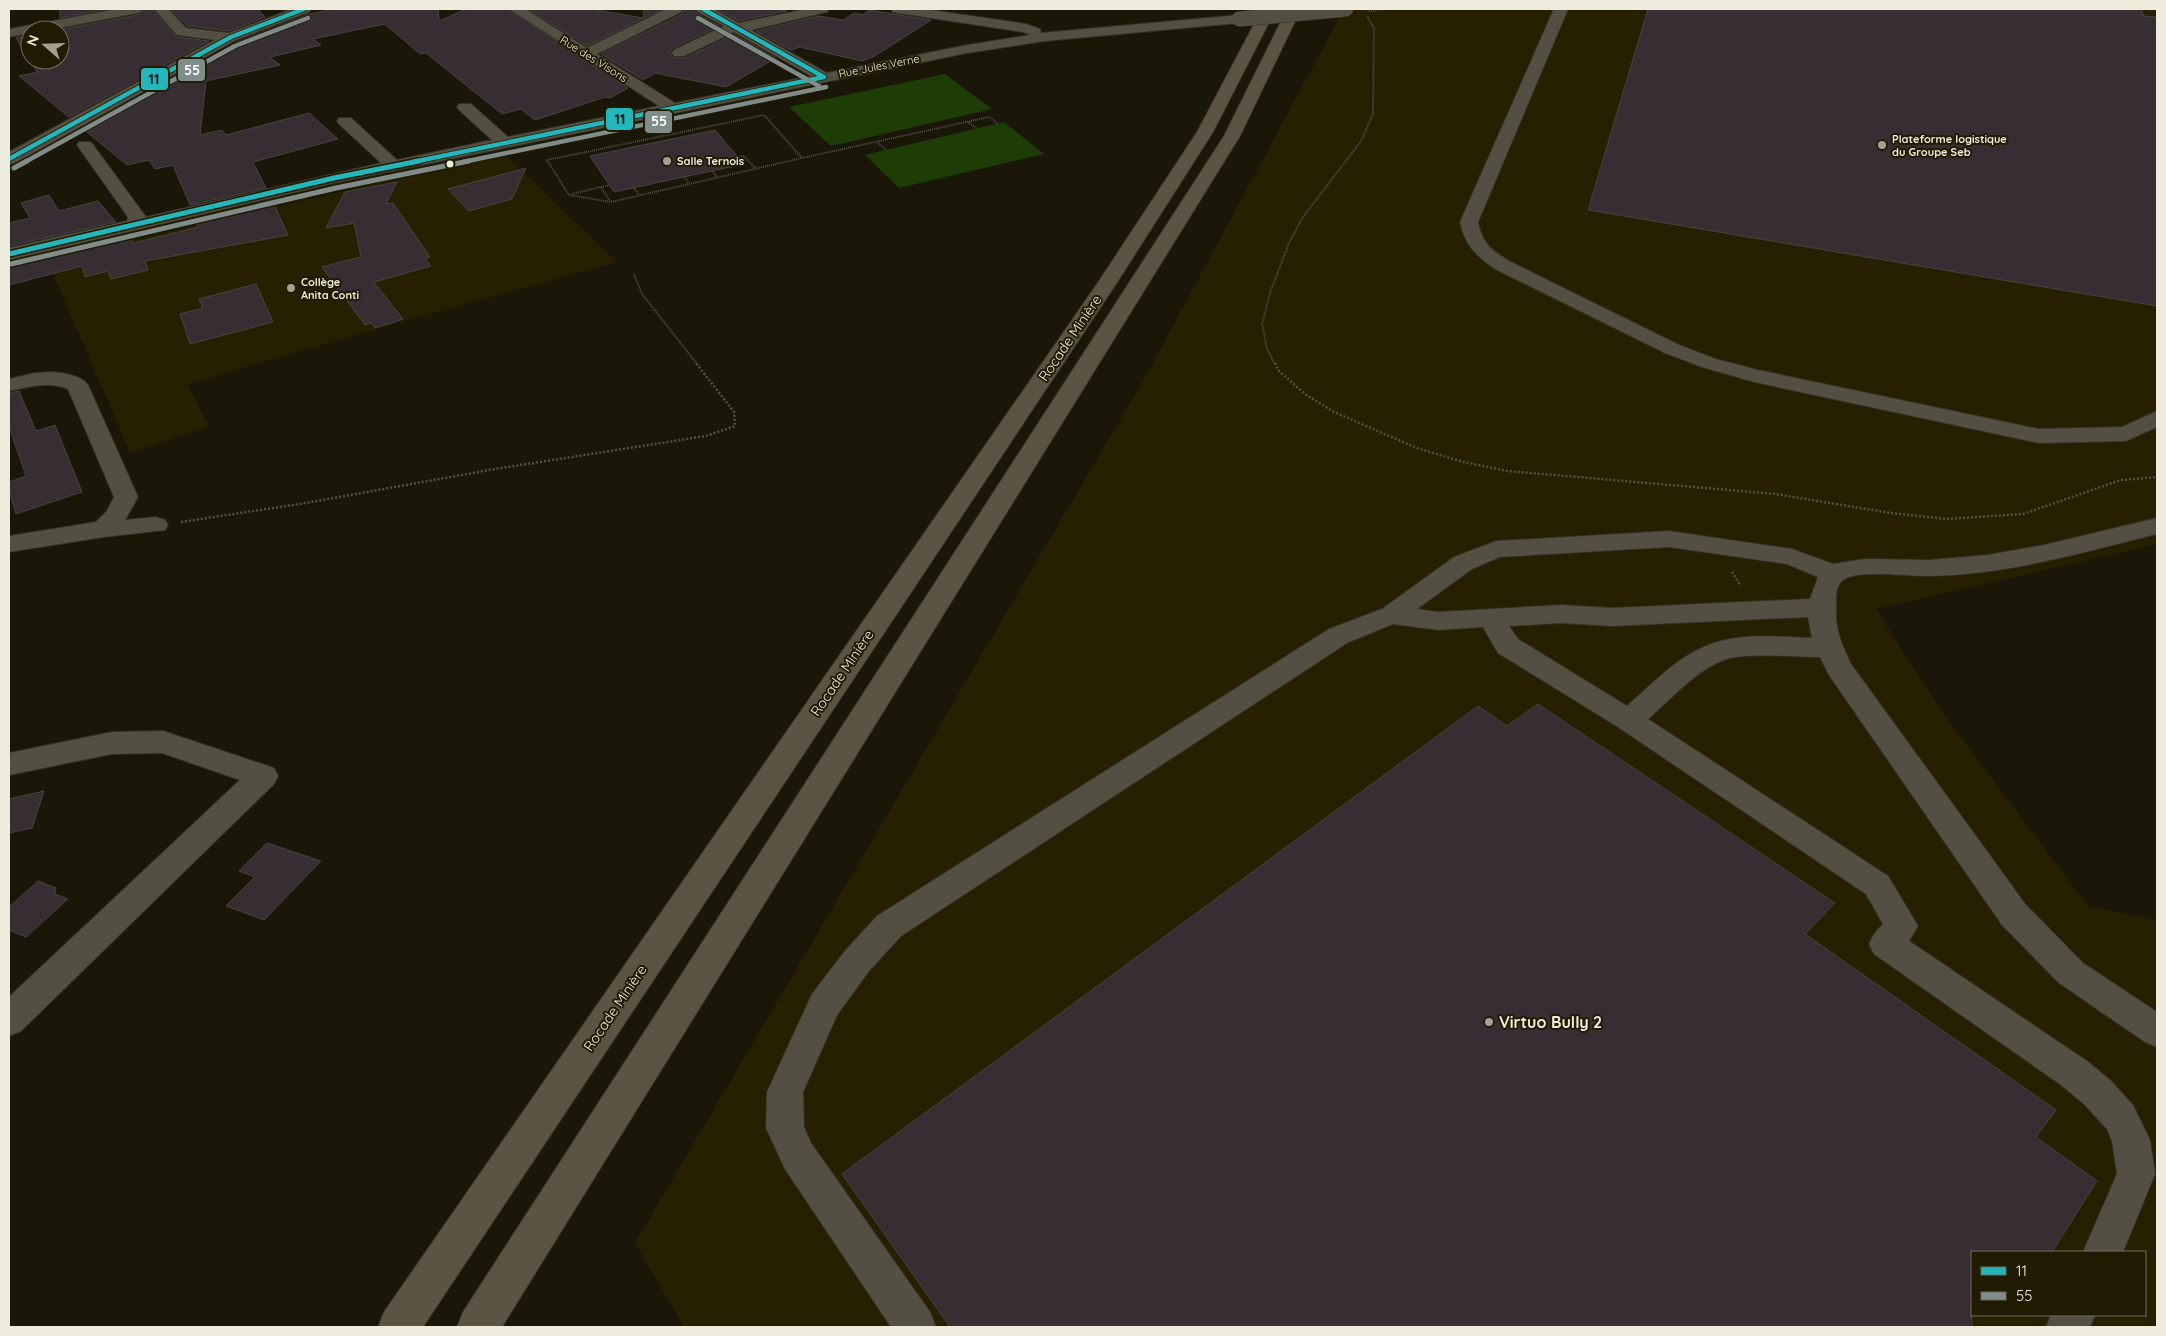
<svg xmlns="http://www.w3.org/2000/svg" width="2166" height="1336" viewBox="0 0 2166 1336" font-family="Quicksand,sans-serif">
	<style>
		.built { fill: #262001; fill-rule: evenodd }
		.green { fill: #1d3c06 }
		.building { fill: #372e33; stroke: #474441 }
		.lines { fill: none; stroke-linecap: round; stroke-linejoin: round }
		.minor-casing { stroke: #323024; stroke-width: 2 }
		.highway-casing { stroke: #323024; stroke-width: 2 }
		.path-far1 { stroke: #535045; stroke-width: 2; stroke-dasharray: 1 1; stroke-linecap: butt }
		.path { stroke: #535045; stroke-width: 2.5; stroke-dasharray: 2 2; stroke-linecap: butt }
		.minor { fill: #534f43; fill-rule: evenodd }
		.highway { fill: #5b5444; fill-rule: evenodd }
		.minor-bridge-casing { stroke: #323024; stroke-width: 16; stroke-linecap: butt }
		.minor-bridge { stroke: #534f43; stroke-width: 15 }
		.bus-1-far1-casing { stroke: #201b03; stroke-width: 6 }
		.bus-1-casing { stroke: #201b03; stroke-width: 8 }
		.bus-2-far1-casing { stroke: #201b03; stroke-width: 6 }
		.bus-2-casing { stroke: #201b03; stroke-width: 8 }
		.bus-1-far1 { stroke: #23b6bb; stroke-width: 4.5 }
		.bus-1 { stroke: #23b6bb; stroke-width: 5 }
		.bus-2-far1 { stroke: #808c89; stroke-width: 4.5 }
		.bus-2 { stroke: #808c89; stroke-width: 5 }
		.poi-dot { fill: #a4a192; stroke: #201b03; stroke-width: 2 }
		.bus-dot { fill: #eeecdc; stroke: #201b03; stroke-width: 2 }
		.labels { text-anchor: middle; stroke-width: 4; stroke-linejoin: round; paint-order: stroke }
		.far-street-label { font-size: 11px; fill: #eeecdc; stroke: #201b03 }
		.far-poi-label { font-size: 11px; font-weight: bold; fill: #eeecdc; stroke: #201b03; text-anchor: start }
		.street-label { font-size: 14px; fill: #eeecdc; stroke: #201b03 }
		.near-poi-label { font-size: 16px; font-weight: bold; fill: #eeecdc; stroke: #201b03; text-anchor: start }
		.line-badge { stroke: #201b03; stroke-width: 2 }
		.badge-label { font-size: 14px; text-anchor: middle; font-weight: bold; fill: #fff }
		.pale-badge-label { font-size: 14px; text-anchor: middle; font-weight: bold; fill: #111 }
	</style>
	<rect width="100%" height="100%" fill="#1a1709"/>
	<!-- built -->
	<path class="built" d="M 1344,9 L 2157,9 L 2157,544 L 1876,609 L 1944,715 L 2088,906 L 2157,921 L 2157,1327 L 684,1327 L 635,1243 L 1147,374 ZM 1972,1252 L 2145,1252 L 2145,1315 L 1972,1315 Z
		M 504,154 L 617,262 L 404,321 L 187,384 L 209,426 L 130,452 L 47,260 Z"/>
	<!-- green -->
	<path class="green" d="M 945,74 L 992,109 L 831,146 L 789,107 Z
		M 1004,122 L 1044,154 L 899,188 L 865,155 Z"/>
	<!-- building -->
	<path class="building" d="M 60,9 L 108,9 L 60,18 Z
		M 147,9 L 152,9 L 177,37 L 209,41 L 69,117 L 19,76 L 37,72 L 16,38 L 30,35 L 30,60 L 60,60 L 60,30 L 58,30 L 138,15 Z
		M 170,9 L 258,9 L 265,17 L 229,31 L 187,26 Z
		M 334,9 L 438,9 L 439,21 L 466,9 L 507,9 L 628,88 L 610,98 L 605,97 L 535,120 L 521,109 L 502,114 L 426,53 L 420,54 L 385,24 L 313,39 L 321,45 L 270,57 L 280,65 L 206,81 L 200,135 L 222,130 L 226,135 L 309,113 L 338,139 L 253,162 L 266,188 L 190,205 L 173,165 L 155,169 L 149,160 L 127,165 L 82,128 L 237,42 L 310,14 Z
		M 528,9 L 591,9 L 643,18 L 644,9 L 662,9 L 587,46 Z
		M 685,9 L 694,9 L 697,14 L 720,26 L 673,48 L 670,52 L 672,57 L 685,58 L 734,34 L 776,58 L 726,87 L 655,73 L 643,80 L 601,54 L 682,14 Z
		M 716,9 L 773,9 L 787,11 L 739,21 Z
		M 1648,9 L 2141,9 L 2144,16 L 2157,17 L 2157,306 L 1588,210 Z
		M 869,10 L 931,20 L 873,57 L 862,61 L 800,47 L 791,50 L 756,31 L 819,16 L 843,20 L 854,13 L 863,15 Z
		M 715,130 L 744,164 L 614,192 L 590,156 Z
		M 526,168 L 512,199 L 469,211 L 448,189 Z
		M 397,182 L 386,204 L 393,203 L 430,257 L 425,258 L 431,266 L 374,282 L 403,319 L 375,328 L 371,323 L 365,325 L 322,267 L 361,257 L 354,223 L 326,228 L 345,192 Z
		M 49,195 L 59,211 L 98,201 L 116,222 L 9,246 L 9,223 L 30,218 L 21,203 Z
		M 272,200 L 288,235 L 145,261 L 148,270 L 111,279 L 108,271 L 85,277 L 82,266 L 9,285 L 9,262 L 127,234 L 134,243 L 198,227 L 195,218 Z
		M 256,284 L 273,322 L 190,344 L 180,314 L 203,308 L 199,299 Z
		M 19,391 L 36,431 L 55,425 L 82,492 L 16,514 L 9,491 L 9,482 L 26,476 L 9,426 L 9,393 Z
		M 1538,704 L 1835,903 L 1805,934 L 2056,1110 L 2036,1137 L 2097,1181 L 2052,1252 L 1972,1252 L 1972,1327 L 950,1327 L 842,1174 L 1478,706 L 1507,726 Z
		M 44,791 L 32,828 L 9,833 L 9,799 Z
		M 267,843 L 321,861 L 264,920 L 226,906 L 255,877 L 239,871 Z
		M 38,881 L 56,888 L 55,894 L 68,899 L 26,937 L 9,930 L 9,907 Z"/>
	<g class="lines">
		<!-- minor casing -->
		<g class="minor-casing">
			<path id="minor" d="M 117,9 L 145,9 L 138,13 L 48,30 L 30,30 L 30,33 L 9,37 L 9,29 Z
				M 154,9 L 168,9 L 186,28 L 229,33 L 292,9 L 311,9 L 309,12 L 236,40 L 15,163 L 9,164 L 9,152 L 215,40 L 177,35 Z
				M 509,9 L 525,9 L 587,48 L 666,9 L 683,9 L 681,12 L 597,54 L 675,103 L 811,76 L 734,32 L 684,56 L 674,56 L 672,53 L 674,50 L 724,26 L 698,12 L 696,9 L 713,9 L 739,23 L 806,9 L 829,9 L 827,12 L 751,30 L 827,73 L 967,45 L 1030,35 L 1023,32 L 898,13 L 893,12 L 891,9 L 924,9 L 1026,24 L 1040,29 L 1041,33 L 1239,15 L 1246,19 L 1239,23 L 1045,41 L 967,53 L 334,183 L 9,260 L 9,248 L 127,221 L 128,217 L 77,145 L 79,142 L 91,142 L 146,217 L 381,163 L 339,124 L 337,121 L 339,118 L 351,118 L 397,160 L 492,140 L 459,110 L 457,107 L 459,104 L 471,104 L 508,137 L 659,106 Z
				M 1554,9 L 1568,9 L 1478,222 C 1483,244 1490,249 1509,261 L 1679,345 L 1716,359 L 1758,370 L 2039,429 L 2122,427 L 2157,411 L 2157,427 L 2126,441 L 2039,443 L 1754,382 L 1702,367 L 1665,353 L 1495,269 C 1476,256 1465,245 1460,222 Z
				M 52,372 C 64,373 81,375 88,385 L 138,497 L 125,520 L 156,517 L 165,520 L 168,525 L 165,530 L 104,537 L 9,552 L 9,536 L 96,522 L 107,511 L 114,497 L 68,389 C 49,381 28,387 9,391 L 9,379 L 35,373 Z
				M 2157,518 L 2157,534 C 2083,552 2008,575 1930,576 C 1912,577 1852,568 1841,582 C 1835,589 1836,600 1836,608 C 1835,630 1842,645 1851,664 L 2026,905 L 2083,963 L 2157,1012 L 2157,1047 L 2145,1042 L 2059,983 L 2002,925 L 1829,675 L 1820,657 C 1798,657 1743,652 1724,660 C 1695,671 1671,699 1648,719 L 1888,876 L 1918,926 L 1909,941 L 2087,1061 L 2110,1080 L 2133,1105 L 2150,1140 L 2155,1174 L 2123,1252 L 2083,1252 L 2117,1174 L 2112,1141 L 2107,1129 L 2084,1104 L 2061,1085 L 1874,954 L 1869,944 L 1874,934 L 1883,924 L 1866,894 L 1618,727 L 1498,653 L 1483,627 L 1438,630 L 1393,624 L 1347,643 L 901,936 L 869,971 L 837,1015 L 803,1092 L 804,1127 L 811,1143 L 930,1312 L 936,1327 L 891,1327 L 785,1169 L 766,1128 L 767,1092 L 812,994 L 845,951 L 877,916 L 1329,629 L 1382,609 L 1454,557 L 1496,541 L 1669,531 L 1792,549 L 1833,564 L 1864,559 L 1930,560 L 1987,555 L 2044,545 ZM 1669,547 L 1787,564 L 1818,577 L 1810,599 L 1612,608 L 1561,605 L 1438,612 L 1417,609 L 1472,569 L 1500,557 ZM 1808,617 L 1812,638 C 1778,637 1738,632 1706,646 C 1676,658 1651,685 1627,706 L 1518,639 L 1509,626 L 1561,623 L 1612,626 Z
				M 163,731 L 274,768 L 278,776 L 274,784 L 21,1031 L 9,1036 L 9,997 L 240,780 L 162,753 L 112,754 L 9,775 L 9,753 L 112,732 Z
				M 2051,1315 L 2095,1315 L 2090,1327 L 2046,1327 Z"/>
		</g>
		<!-- highway casing -->
		<g class="highway-casing">
			<path id="highway" d="M 1262,9 L 1276,9 L 1213,132 L 1118,281 L 423,1327 L 378,1327 L 384,1312 L 1099,281 L 1197,132 Z
				M 1287,9 L 1301,9 L 1240,136 L 502,1327 L 457,1327 L 463,1312 L 1224,136 Z"/>
		</g>
		<!-- path-far1 -->
		<path class="path-far1" d="M 1369,11 L 1386,9
			M 968,122 L 977,129
			M 878,143 L 886,150
			M 739,157 L 744,156 L 755,168
			M 547,160 L 764,115 L 802,158 L 989,117 L 998,124
			M 547,160 L 569,195 L 611,202 L 802,158
			M 712,171 L 717,177
			M 684,177 L 689,183
			M 601,187 L 610,185
			M 634,188 L 639,195
			M 572,194 L 601,187 L 610,201
			M 634,274 L 642,294 L 697,364
			M 1275,364 L 1267,349 L 1262,324 L 1270,293 L 1289,243 L 1303,217 L 1361,141 L 1373,114 L 1374,28 L 1367,16"/>
		<!-- path -->
		<path class="path" d="M 1275,363 L 1279,371 L 1305,394 L 1334,412 L 1417,448 L 1463,462 L 1508,471 L 1775,494 L 1891,513 L 1946,519 L 2023,514 L 2121,480 L 2157,477
			M 181,522 L 306,503 L 495,469 L 706,436 L 735,426 L 734,412 L 696,363
			M 1732,572 L 1741,586"/>
		<!-- minor -->
		<use href="#minor" class="minor"/>
		<!-- highway -->
		<use href="#highway" class="highway"/>
		<!-- minor-bridge casing -->
		<g class="minor-bridge-casing">
			<path id="minor-bridge" d="M 1239,19 L 1346,9"/>
		</g>
		<!-- minor-bridge -->
		<use href="#minor-bridge" class="minor-bridge"/>
		<!-- bus-1-far1 casing -->
		<g class="bus-1-far1-casing">
			<path id="bus-1-far1" d="M 703,9 L 824,77
				M 9,159 L 231,37 L 304,9
				M 413,162 L 824,77"/>
		</g>
		<!-- bus-1 casing -->
		<g class="bus-1-casing">
			<path id="bus-1" d="M 9,254 L 334,178 L 419,161"/>
		</g>
		<!-- bus-2-far1 casing -->
		<g class="bus-2-far1-casing">
			<path id="bus-2-far1" d="M 698,18 L 819,86
				M 25,162 L 235,46 L 308,18
				M 463,162 L 826,87"/>
		</g>
		<!-- bus-2 casing -->
		<g class="bus-2-casing">
			<path id="bus-2" d="M 14,168 L 27,161
				M 11,264 L 336,188 L 469,161"/>
		</g>
		<!-- bus-1-far1 -->
		<use href="#bus-1-far1" class="bus-1-far1"/>
		<!-- bus-1 -->
		<use href="#bus-1" class="bus-1"/>
		<!-- bus-2-far1 -->
		<use href="#bus-2-far1" class="bus-2-far1"/>
		<!-- bus-2 -->
		<use href="#bus-2" class="bus-2"/>
	</g>
	<!-- markers -->
	<g class="poi-dot">
		<circle cx="1882" cy="145" r="5"/>
		<circle cx="667" cy="161" r="5"/>
		<circle cx="291" cy="288" r="5"/>
		<circle cx="1489" cy="1022" r="5"/>
	</g>
	<circle class="bus-dot" cx="450" cy="164" r="4.5"/>
	<g class="labels">
		<!-- far-street labels -->
		<g class="far-street-label">
			<text transform="translate(594 59) rotate(32)" y="4">Rue des Visons</text>
			<text transform="translate(879 66) rotate(-11)" y="4">Rue Jules Verne</text>
		</g>
		<!-- far-poi labels -->
		<g class="far-poi-label">
			<text x="1892" y="143">Plateforme logistique<tspan x="1892" dy="13">du Groupe Seb</tspan></text>
			<text x="677" y="165">Salle Ternois</text>
			<text x="301" y="286">Collège<tspan x="301" dy="13">Anita Conti</tspan></text>
		</g>
		<!-- street labels -->
		<g class="street-label">
			<text transform="translate(1070 338) rotate(-56)" y="5">Rocade Minière</text>
			<text transform="translate(842 673) rotate(-56)" y="5">Rocade Minière</text>
			<text transform="translate(615 1008) rotate(-56)" y="5">Rocade Minière</text>
		</g>
		<!-- near-poi labels -->
		<g class="near-poi-label">
			<text x="1499" y="1028">Virtuo Bully 2</text>
		</g>
	</g>
	<g class="line-badge">
		<rect x="177" y="58" width="29" height="24" rx="5" fill="#808c89"/>
		<rect x="140" y="67" width="29" height="24" rx="5" fill="#23b6bb"/>
		<rect x="605" y="107" width="29" height="24" rx="5" fill="#23b6bb"/>
		<rect x="644" y="110" width="29" height="24" rx="5" fill="#808c89"/>
	</g>
	<g class="badge-label">
		<text x="192" y="75">55</text>
		<text x="659" y="126">55</text>
	</g>
	<g class="pale-badge-label">
		<text x="154" y="84">11</text>
		<text x="620" y="124">11</text>
	</g>
	<!-- border -->
	<rect width="2166" height="1336" fill="none" stroke="#eeecdc" stroke-width="20"/>
	<!-- legend -->
	<rect x="1971" y="1251" width="175" height="65" fill="#201b03" stroke="#726f5a"/>
	<rect x="1981" y="1267" width="25" height="8" fill="#23b6bb" stroke="#726f5a"/>
	<text x="2016" y="1276" font-size="15" fill="#eeecdc">11</text>
	<rect x="1981" y="1292" width="25" height="8" fill="#808c89" stroke="#726f5a"/>
	<text x="2016" y="1301" font-size="15" fill="#eeecdc">55</text>
	<!-- north arrow -->
	<g transform="translate(45 45) rotate(290)"><circle r="24" fill="#201b03" stroke="#726f5a"/>
	<path d="M0-4L9 19L0 12L-9 19Z" fill="#a4a192"/>
	<text y="-8" font-size="14" font-weight="bold" text-anchor="middle" fill="#eeecdc">N</text>
	</g>
</svg>
